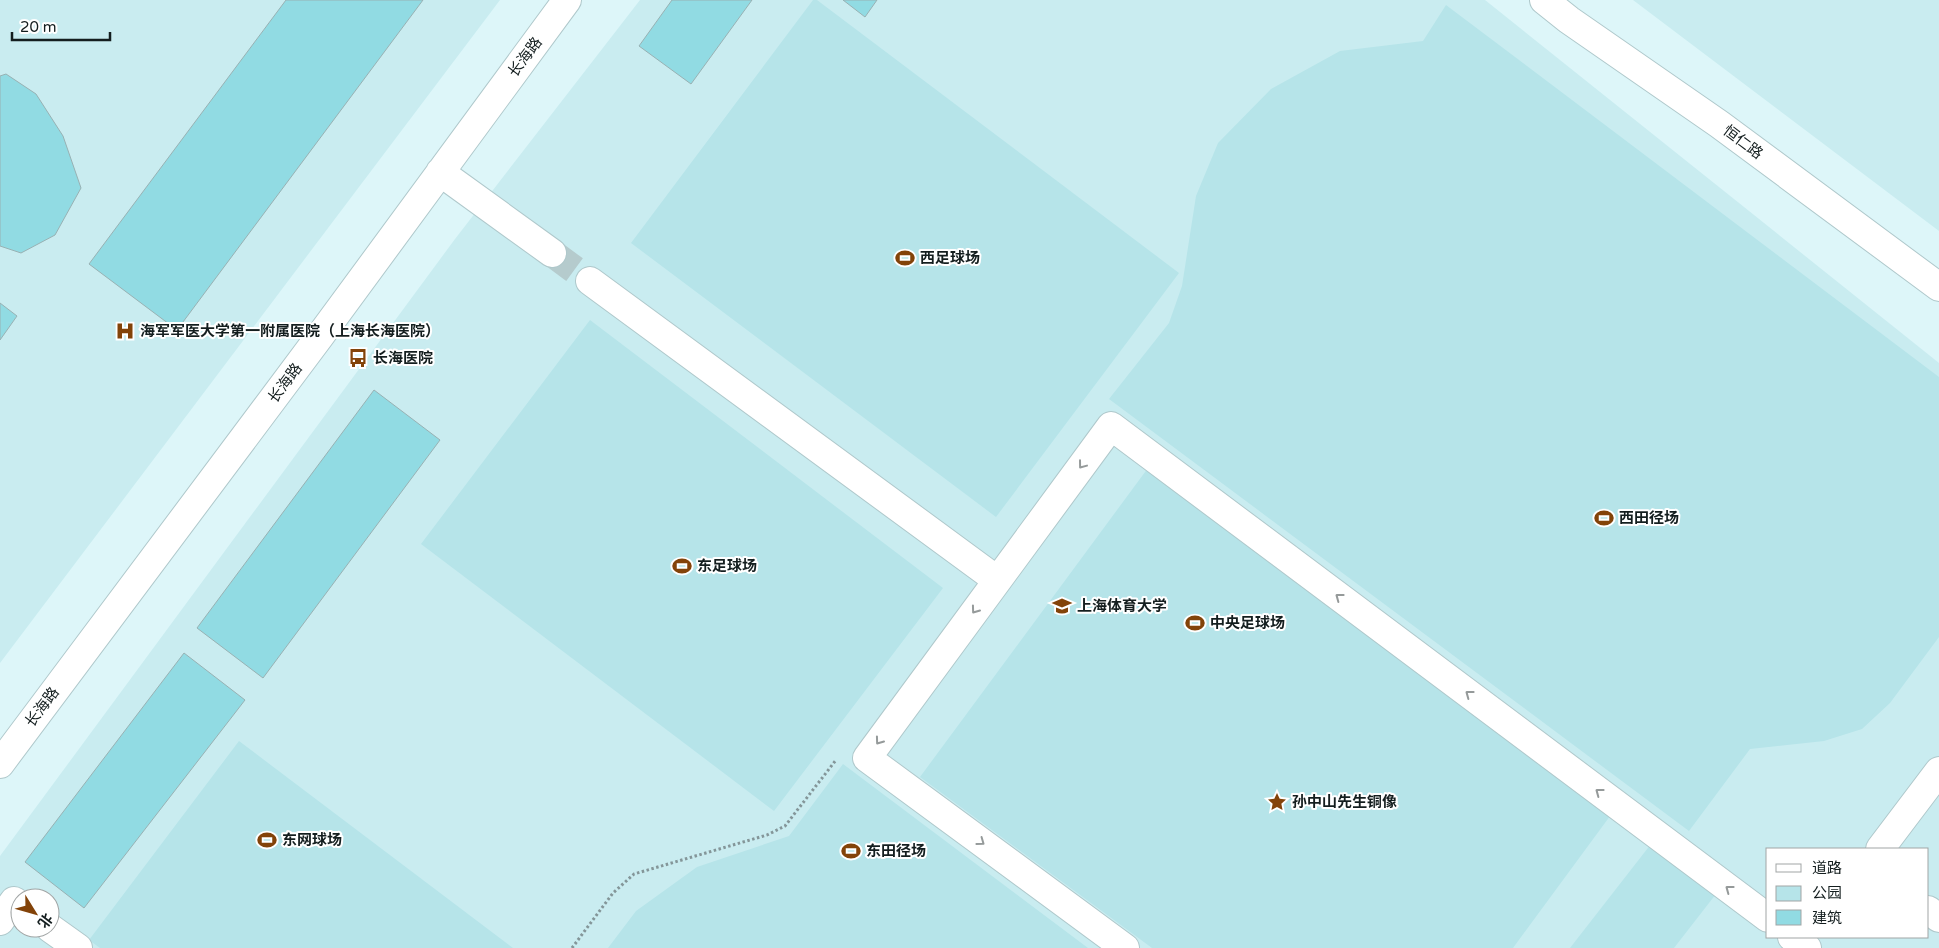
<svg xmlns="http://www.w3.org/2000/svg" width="1939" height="948" viewBox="0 0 1939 948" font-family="'Varela Round','Noto Sans SC',sans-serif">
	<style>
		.built { fill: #c9ecf0; fill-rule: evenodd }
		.green { fill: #b6e4e9 }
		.building { fill: #91dbe3; stroke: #98b1b3 }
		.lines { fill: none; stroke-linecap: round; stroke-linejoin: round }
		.minor-tunnel { stroke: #b5cbcd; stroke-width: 28; stroke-dasharray: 28 14; stroke-linecap: butt }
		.minor-casing { stroke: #afc8cb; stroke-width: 30 }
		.path { stroke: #849699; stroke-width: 3; stroke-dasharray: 2.5 2.5; stroke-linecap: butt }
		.minor { stroke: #fff; stroke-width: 28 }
		.oneway { stroke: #959a9a }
		.labels { text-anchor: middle; stroke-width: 4; stroke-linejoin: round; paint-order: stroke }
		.street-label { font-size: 15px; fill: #141e1f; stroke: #fff }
		.poi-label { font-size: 15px; font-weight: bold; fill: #141e1f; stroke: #fff; text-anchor: start }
	</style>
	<rect width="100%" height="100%" fill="#ddf6f9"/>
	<!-- built -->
	<path class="built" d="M 0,0 L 500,0 L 0,663 Z
		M 640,0 L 1485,0 L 1939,363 L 1939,948 L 0,948 L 0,856 L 455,239 ZM 1768,849 L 1928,849 L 1928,937 L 1768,937 ZM 20,898 L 50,898 L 50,928 L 20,928 Z
		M 1633,0 L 1939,0 L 1939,231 Z"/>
	<!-- green -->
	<path class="green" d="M 813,0 L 817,0 L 1179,273 L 996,517 L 631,243 Z
		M 1446,5 L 1939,377 L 1939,637 L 1890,703 L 1862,729 L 1824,741 L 1750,749 L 1689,831 L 1109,399 L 1169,323 L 1182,286 L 1196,196 L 1218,143 L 1271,89 L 1340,51 L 1423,41 Z
		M 590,320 L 943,588 L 774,811 L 421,544 Z
		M 1148,468 L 1613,812 L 1513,948 L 1152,948 L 920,777 Z
		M 239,741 L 513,948 L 100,948 L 89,940 Z
		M 843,764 L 1088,948 L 608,948 L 636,911 L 697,867 L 789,836 Z
		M 1651,844 L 1716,894 L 1674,948 L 1570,948 Z"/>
	<!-- building -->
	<path class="building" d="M 286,0 L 423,0 L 177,330 L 89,264 Z
		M 672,0 L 752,0 L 691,84 L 639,46 Z
		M 843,0 L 877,0 L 865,17 Z
		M 6,74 L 36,94 L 63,136 L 81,188 L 55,235 L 21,253 L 0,246 L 0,76 Z
		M 0,303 L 17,316 L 0,340 Z
		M 374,390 L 440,440 L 263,678 L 197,628 Z
		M 184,653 L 245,700 L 84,908 L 25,862 Z"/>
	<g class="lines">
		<!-- minor-tunnel -->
		<path class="minor-tunnel" d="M 552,253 L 590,281"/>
		<!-- minor casing -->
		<g class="minor-casing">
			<path id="minor" d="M 1544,0 L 1569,20 L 1719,124 L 1939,287
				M 440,172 L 552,253
				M 590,281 L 997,580
				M 0,764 L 320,336 L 567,0
				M 1880,849 L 1939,771
				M 1928,910 L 1939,918
				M 0,921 L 14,901 L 20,905
				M 50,928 L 78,948
				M 1792,937 L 1807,948
				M 1125,948 L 867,758 L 1111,426 L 1768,918"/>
		</g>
		<!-- path -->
		<path class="path" d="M 572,948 L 613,893 L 634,874 L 767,835 L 785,826 L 836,760"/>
		<!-- minor -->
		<use href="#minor" class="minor"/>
	</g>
	<!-- one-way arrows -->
	<defs><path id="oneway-chevron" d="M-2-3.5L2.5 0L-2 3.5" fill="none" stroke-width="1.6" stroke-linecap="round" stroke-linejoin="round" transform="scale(1.25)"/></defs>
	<g class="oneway">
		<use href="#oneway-chevron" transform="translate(1082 465) rotate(127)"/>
		<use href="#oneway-chevron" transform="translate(1339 597) rotate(-143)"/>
		<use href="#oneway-chevron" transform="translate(975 610) rotate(126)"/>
		<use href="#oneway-chevron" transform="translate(1469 694) rotate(-143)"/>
		<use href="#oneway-chevron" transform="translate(879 741) rotate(126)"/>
		<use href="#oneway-chevron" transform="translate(1599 792) rotate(-143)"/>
		<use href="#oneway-chevron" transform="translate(981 842) rotate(36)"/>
		<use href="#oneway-chevron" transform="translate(1729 889) rotate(-143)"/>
	</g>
	<!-- icons -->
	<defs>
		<g id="stadium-bare" transform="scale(1.5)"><path d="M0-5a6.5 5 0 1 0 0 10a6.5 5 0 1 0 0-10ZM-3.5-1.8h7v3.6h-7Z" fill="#834309" stroke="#fff" stroke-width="2.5" paint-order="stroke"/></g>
		<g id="hospital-bare" transform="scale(1.5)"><path d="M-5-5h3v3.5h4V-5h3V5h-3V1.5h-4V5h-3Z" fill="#834309" stroke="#fff" stroke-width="2.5" paint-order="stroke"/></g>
		<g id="bus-bare" transform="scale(1.5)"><path d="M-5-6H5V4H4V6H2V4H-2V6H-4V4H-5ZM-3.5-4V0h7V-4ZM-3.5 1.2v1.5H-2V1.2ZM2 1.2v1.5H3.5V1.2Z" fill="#834309" stroke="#fff" stroke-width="2.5" paint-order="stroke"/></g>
		<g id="university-bare" transform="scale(1.5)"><path d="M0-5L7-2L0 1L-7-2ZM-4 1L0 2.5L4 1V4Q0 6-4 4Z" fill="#834309" stroke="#fff" stroke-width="2.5" paint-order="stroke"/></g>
		<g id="sight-bare" transform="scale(1.5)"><path d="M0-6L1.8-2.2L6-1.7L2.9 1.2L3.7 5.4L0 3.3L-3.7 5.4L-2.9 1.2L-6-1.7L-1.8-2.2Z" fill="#834309" stroke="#fff" stroke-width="2.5" paint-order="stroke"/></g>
	</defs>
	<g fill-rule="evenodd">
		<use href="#stadium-bare" x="905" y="258"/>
		<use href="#hospital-bare" x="125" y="331"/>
		<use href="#bus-bare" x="358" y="358"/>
		<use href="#stadium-bare" x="1604" y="518"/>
		<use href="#stadium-bare" x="682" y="566"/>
		<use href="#university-bare" x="1062" y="606"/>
		<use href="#stadium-bare" x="1195" y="623"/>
		<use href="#sight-bare" x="1277" y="802"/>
		<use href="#stadium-bare" x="267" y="840"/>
		<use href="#stadium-bare" x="851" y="851"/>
	</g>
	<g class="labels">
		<!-- street labels -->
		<g class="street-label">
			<text transform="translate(525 57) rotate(-53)" y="5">长海路</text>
			<text transform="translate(1743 142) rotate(37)" y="5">恒仁路</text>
			<text transform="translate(285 383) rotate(-53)" y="5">长海路</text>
			<text transform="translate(42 707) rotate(-53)" y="5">长海路</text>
		</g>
		<!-- poi labels -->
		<g class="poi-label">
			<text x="920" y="263">西足球场</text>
			<text x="140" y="336">海军军医大学第一附属医院（上海长海医院）</text>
			<text x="373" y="363">长海医院</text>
			<text x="1619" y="523">西田径场</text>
			<text x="697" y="571">东足球场</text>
			<text x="1077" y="611">上海体育大学</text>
			<text x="1210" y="628">中央足球场</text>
			<text x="1292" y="807">孙中山先生铜像</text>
			<text x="282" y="845">东网球场</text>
			<text x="866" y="856">东田径场</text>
		</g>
	</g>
	<!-- legend -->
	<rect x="1766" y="848" width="162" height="90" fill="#ffffff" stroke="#a1a5a5"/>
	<rect x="1776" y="864" width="25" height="8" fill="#ffffff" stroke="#a1a5a5"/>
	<text x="1812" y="873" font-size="15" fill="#141e1f">道路</text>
	<rect x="1776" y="886" width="25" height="15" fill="#b6e4e9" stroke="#a1a5a5"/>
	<text x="1812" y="898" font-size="15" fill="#141e1f">公园</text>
	<rect x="1776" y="910" width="25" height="15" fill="#91dbe3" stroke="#a1a5a5"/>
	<text x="1812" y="923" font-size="15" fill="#141e1f">建筑</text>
	<!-- north arrow -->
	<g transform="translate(35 913) rotate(127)"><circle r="24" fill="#ffffff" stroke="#a1a5a5"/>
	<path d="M0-4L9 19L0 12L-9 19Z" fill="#834309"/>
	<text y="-8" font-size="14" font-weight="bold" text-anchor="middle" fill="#141e1f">北</text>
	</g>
	<!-- scale -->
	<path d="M12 32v8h98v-8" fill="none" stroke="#141e1f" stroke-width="2.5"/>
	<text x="20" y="32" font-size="15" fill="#141e1f" stroke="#ffffff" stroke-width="4" paint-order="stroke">20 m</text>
</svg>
